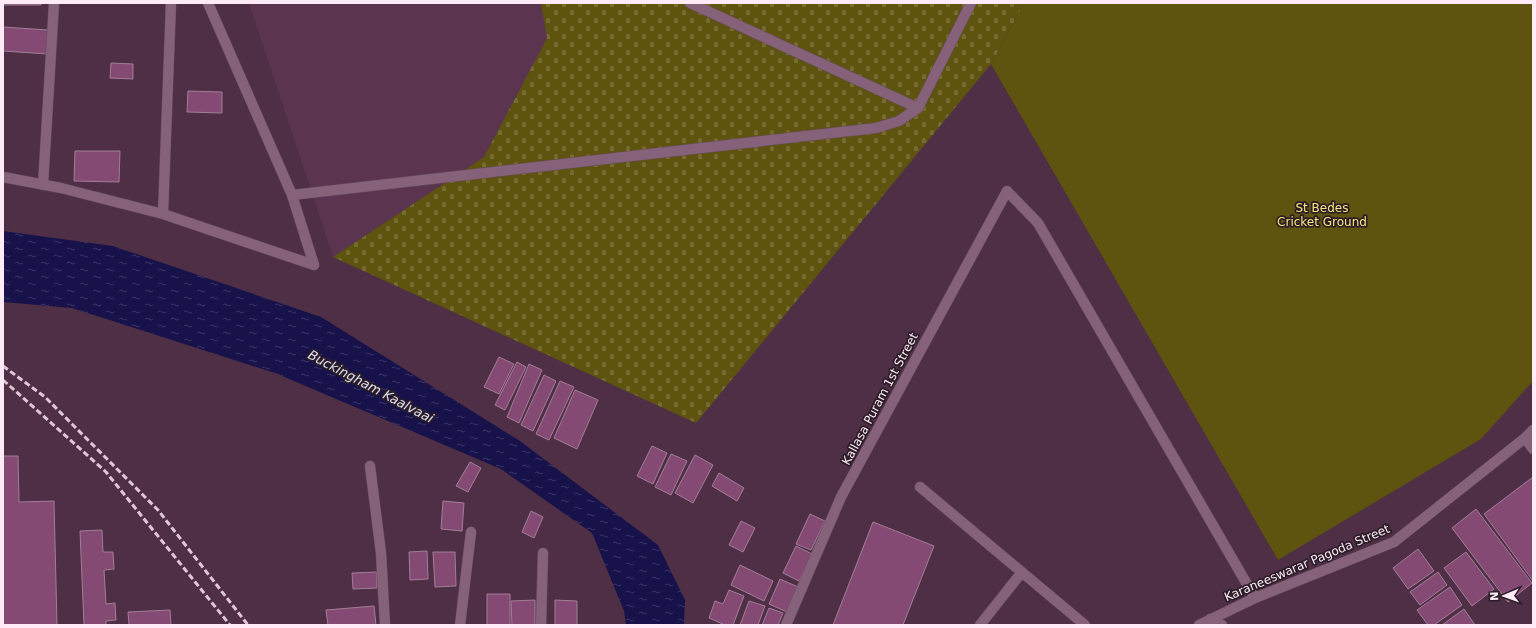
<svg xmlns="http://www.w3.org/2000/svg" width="1536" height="628" viewBox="0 0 1536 628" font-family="'DejaVu Sans',sans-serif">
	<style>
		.built { fill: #5b354f }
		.green { fill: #5e530f }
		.cemetery { fill: url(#cemetery-stones) }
		.water { fill: url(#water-ripples) }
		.building { fill: #854a74; stroke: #a37e97 }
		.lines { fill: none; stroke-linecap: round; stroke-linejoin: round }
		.minor-casing { stroke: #684d60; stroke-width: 11 }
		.minor { stroke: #85627a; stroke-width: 10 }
		.rail { stroke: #dec7d6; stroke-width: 3; stroke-dasharray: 6 3; stroke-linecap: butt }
		.labels { text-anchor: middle; stroke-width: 3.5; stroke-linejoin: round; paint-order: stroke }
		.park-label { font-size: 12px; fill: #f9e67b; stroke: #2b1d27 }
		.street-label { font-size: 12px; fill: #ffeaf7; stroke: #2b1d27 }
		.water-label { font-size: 13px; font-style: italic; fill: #dde0f2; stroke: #2b1d27 }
	</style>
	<defs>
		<pattern id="cemetery-stones" width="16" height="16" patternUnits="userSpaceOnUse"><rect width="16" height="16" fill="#5e530f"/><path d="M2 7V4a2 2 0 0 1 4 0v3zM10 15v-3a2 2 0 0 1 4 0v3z" fill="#766c33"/></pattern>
		<pattern id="water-ripples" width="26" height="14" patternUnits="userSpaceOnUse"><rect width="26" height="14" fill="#17124a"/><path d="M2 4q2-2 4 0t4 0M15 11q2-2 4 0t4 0" fill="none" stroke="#3a3565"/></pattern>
	</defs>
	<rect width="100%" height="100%" fill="#4e2f45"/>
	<!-- built -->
	<path class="built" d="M 249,3 L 541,3 L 548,38 L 484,157 L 333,257 Z"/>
	<!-- green -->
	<path class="green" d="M 1024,3 L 1533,3 L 1533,381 L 1481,439 L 1278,560 L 991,64 Z"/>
	<!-- cemetery -->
	<path class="cemetery" d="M 541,3 L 1024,3 L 991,64 L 696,423 L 333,257 L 484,157 L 547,38 Z"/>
	<!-- water -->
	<path class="water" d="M 3,231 L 113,246 L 321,317 L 520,441 L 658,545 L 685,600 L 684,625 L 626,625 L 624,611 L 592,533 L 501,469 L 275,373 L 72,308 L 3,302 Z"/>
	<!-- building -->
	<path class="building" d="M 3,3 L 41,3 L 41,5 L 3,5 Z
		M 3,27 L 48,30 L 47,54 L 3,51 Z
		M 111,63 L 133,64 L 133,79 L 110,78 Z
		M 188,91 L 222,92 L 222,113 L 187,112 Z
		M 75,151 L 120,151 L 119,182 L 74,181 Z
		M 499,357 L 514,364 L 499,394 L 484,387 Z
		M 517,362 L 526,367 L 505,410 L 495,405 Z
		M 529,364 L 542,370 L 519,423 L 507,417 Z
		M 544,375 L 556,381 L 533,431 L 521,425 Z
		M 560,381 L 574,387 L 549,440 L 536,434 Z
		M 575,390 L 598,400 L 577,449 L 554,438 Z
		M 652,446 L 667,453 L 653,484 L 637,476 Z
		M 671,454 L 687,461 L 671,495 L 655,487 Z
		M 695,455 L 713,465 L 693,503 L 675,493 Z
		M 3,456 L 18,456 L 19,502 L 54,501 L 57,625 L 3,625 Z
		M 470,462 L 481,468 L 468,492 L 456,486 Z
		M 719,473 L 744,488 L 737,501 L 712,486 Z
		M 1533,477 L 1533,581 L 1484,514 Z
		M 443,501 L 464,503 L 462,531 L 441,529 Z
		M 1476,509 L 1532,583 L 1508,602 L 1452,528 Z
		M 531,511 L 543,517 L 534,538 L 522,532 Z
		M 810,514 L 825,521 L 811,550 L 796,544 Z
		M 741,521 L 755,528 L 743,552 L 729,545 Z
		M 873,522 L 934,546 L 903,625 L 833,625 Z
		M 102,530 L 103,552 L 113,552 L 114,569 L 104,570 L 106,604 L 115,603 L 116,620 L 106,621 L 106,625 L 84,625 L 80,531 Z
		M 796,546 L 812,554 L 799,581 L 783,573 Z
		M 1418,549 L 1434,571 L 1408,589 L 1393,568 Z
		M 427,551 L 428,579 L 410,580 L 409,552 Z
		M 433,552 L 455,552 L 456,586 L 435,587 Z
		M 1466,552 L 1494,589 L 1472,606 L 1444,568 Z
		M 740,565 L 773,581 L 764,601 L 731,585 Z
		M 377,572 L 377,588 L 353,589 L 352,573 Z
		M 1438,572 L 1447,585 L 1420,605 L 1410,592 Z
		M 780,579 L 798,587 L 787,612 L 769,604 Z
		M 1450,587 L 1462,605 L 1434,625 L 1428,625 L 1417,610 Z
		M 729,590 L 744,596 L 733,625 L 725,625 L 709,618 L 715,601 L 723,604 Z
		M 487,594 L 510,594 L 510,625 L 487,625 Z
		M 535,600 L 535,625 L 512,625 L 511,601 Z
		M 555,600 L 577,601 L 577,625 L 555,625 Z
		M 749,601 L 765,606 L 758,625 L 740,625 Z
		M 374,606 L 376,625 L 328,625 L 326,610 Z
		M 769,608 L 783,613 L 778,625 L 762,625 Z
		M 1464,609 L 1475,625 L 1442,625 Z
		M 170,610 L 171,625 L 129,625 L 128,612 Z"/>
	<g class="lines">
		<!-- minor casing -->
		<g class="minor-casing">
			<path id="minor" d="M 208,3 L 292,195 L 314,265
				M 690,3 L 918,108
				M 3,177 L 61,188 L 163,214 L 314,265
				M 43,185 L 54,3
				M 292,195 L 876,128 L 899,121 L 918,108 L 971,3
				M 163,214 L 171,3
				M 1525,438 L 1533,449
				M 370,466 L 381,553 L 385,625
				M 920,487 L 1085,625
				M 1210,619 L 1222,625
				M 460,625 L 471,532
				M 541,625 L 543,553
				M 786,625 L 841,497 L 1007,191 L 1038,223 L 1255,598
				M 980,625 L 1022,572
				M 1199,625 L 1255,598 L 1394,542 L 1525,438 L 1533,430"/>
		</g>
		<!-- minor -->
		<use href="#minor" class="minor"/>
		<!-- rail -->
		<path class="rail" d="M 3,366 L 45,397 L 158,510 L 248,625
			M 3,380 L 106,472 L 230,625"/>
	</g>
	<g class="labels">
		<!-- park labels -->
		<g class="park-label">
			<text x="1322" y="212">St Bedes<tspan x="1322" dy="14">Cricket Ground</tspan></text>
		</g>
		<!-- street labels -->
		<g class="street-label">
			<text transform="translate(880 399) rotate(-62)" y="4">Kallasa Puram 1st Street</text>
			<text transform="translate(1307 563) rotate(-23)" y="4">Karaneeswarar Pagoda Street</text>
		</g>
		<!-- water labels -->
		<g class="water-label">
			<text transform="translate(371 386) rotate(28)" y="5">Buckingham Kaalvaai</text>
		</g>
	</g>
	<!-- border -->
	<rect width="1536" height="628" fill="none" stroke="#ffeaf7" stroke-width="8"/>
	<!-- north arrow -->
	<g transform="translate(1504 596) rotate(268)" stroke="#2b1d27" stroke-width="3" paint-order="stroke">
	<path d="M0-3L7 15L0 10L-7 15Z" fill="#ffeaf7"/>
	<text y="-6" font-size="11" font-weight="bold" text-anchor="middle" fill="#ffeaf7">N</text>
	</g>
</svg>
